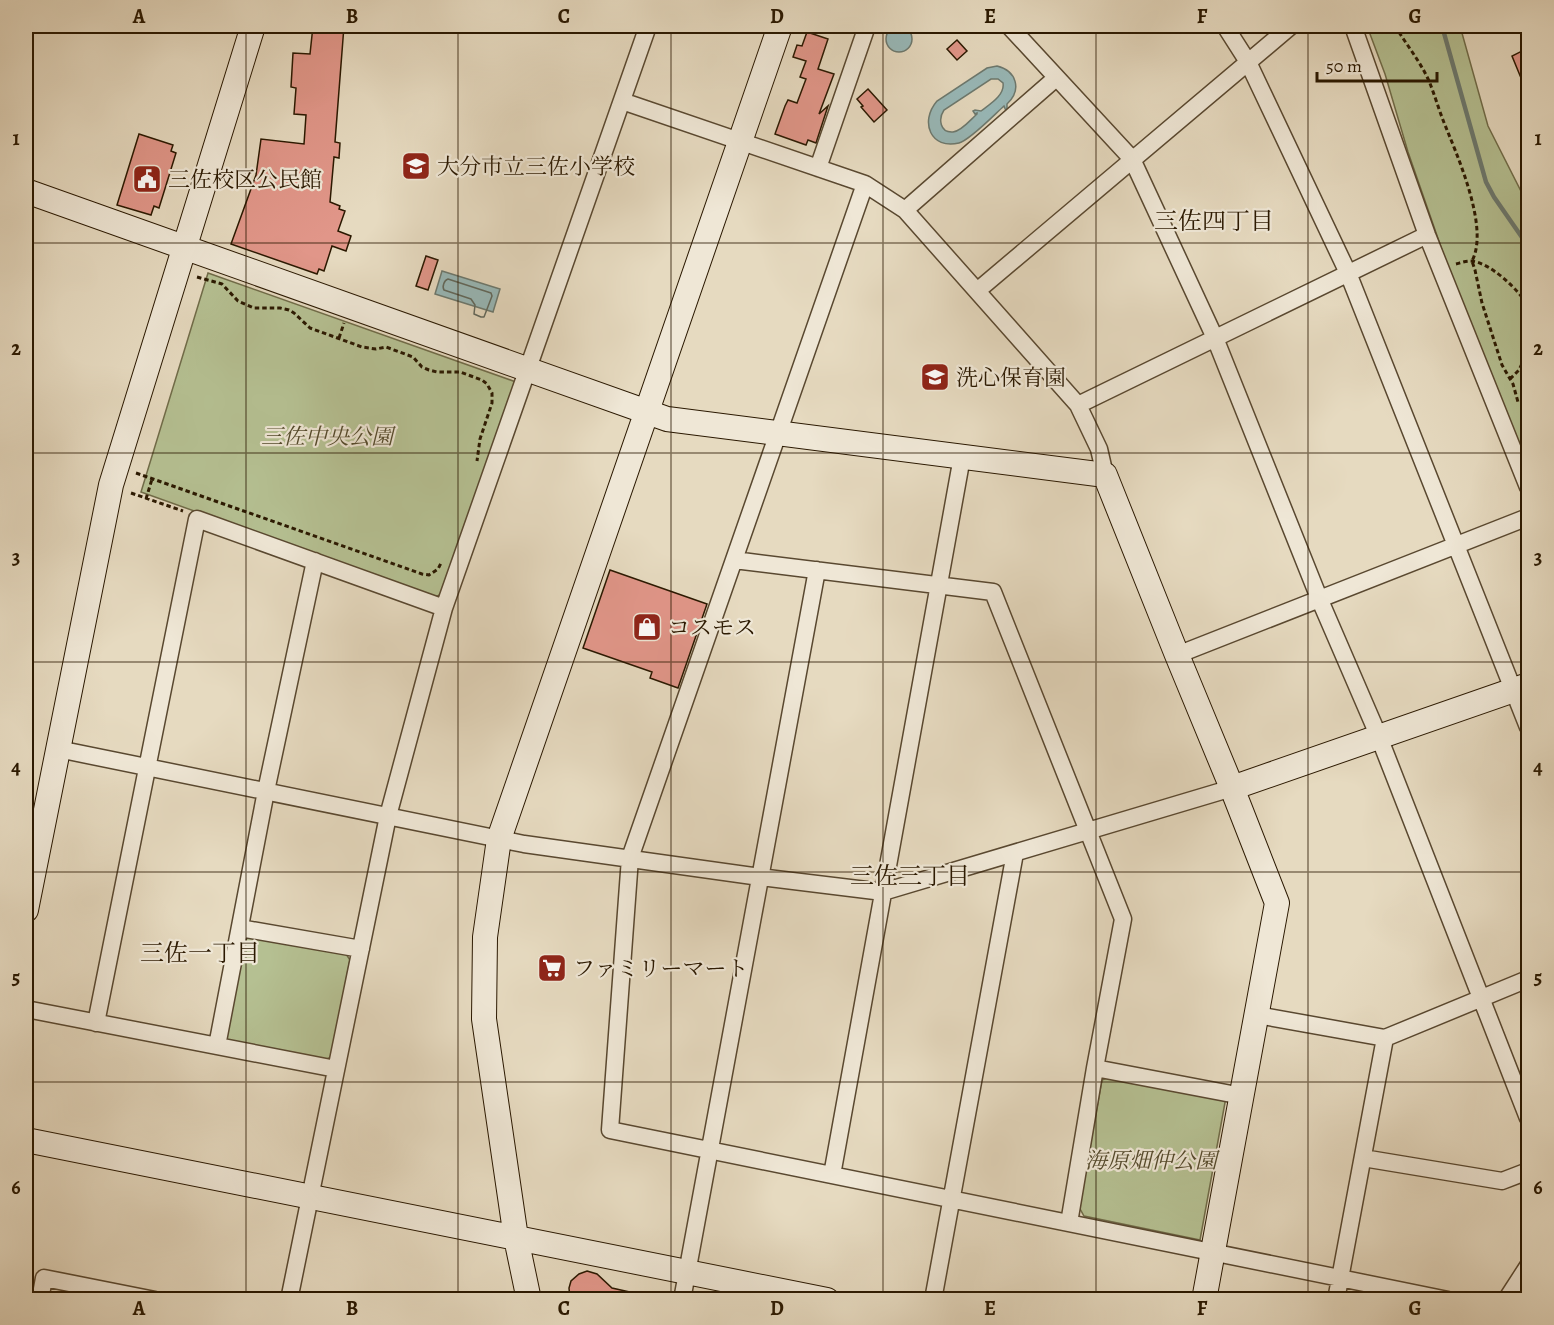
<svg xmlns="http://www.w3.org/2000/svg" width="1554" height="1325" viewBox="0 0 1554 1325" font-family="Alegreya,'Noto Serif JP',serif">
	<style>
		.green { fill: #b5c092; stroke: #706c49; stroke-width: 1.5 }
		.water { fill: #98b9b9; stroke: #6c796f; stroke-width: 1.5; fill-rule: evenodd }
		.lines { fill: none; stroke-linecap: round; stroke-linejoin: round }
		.shore { stroke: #61685c; stroke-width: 1.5 }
		.stream { stroke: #6c796f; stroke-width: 4.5 }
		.building { fill: #e19689; stroke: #2a1800; stroke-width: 1.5 }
		.street-casing { stroke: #594830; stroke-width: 19 }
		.secondary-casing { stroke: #2a1800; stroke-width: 26 }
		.path { stroke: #2a1800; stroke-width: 3; stroke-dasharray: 4.5 3; stroke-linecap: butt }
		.street { stroke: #efe7d6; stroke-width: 16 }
		.secondary { stroke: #efe7d6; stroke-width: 24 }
		.grid { fill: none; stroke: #2a1800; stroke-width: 1.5; stroke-opacity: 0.55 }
		.labels { text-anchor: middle; stroke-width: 4.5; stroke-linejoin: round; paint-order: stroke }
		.poi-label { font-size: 22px; fill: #2a1800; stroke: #efe7d6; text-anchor: start }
		.park-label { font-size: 22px; font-style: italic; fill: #544a2c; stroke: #efe7d6 }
		.neighbourhood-label { font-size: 24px; fill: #2a1800; stroke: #efe7d6 }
		.neatline { fill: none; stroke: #2a1800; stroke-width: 2 }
		.grid-label { font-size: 20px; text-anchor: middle; font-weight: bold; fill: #2a1800 }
	</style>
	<rect width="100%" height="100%" fill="#e6dac0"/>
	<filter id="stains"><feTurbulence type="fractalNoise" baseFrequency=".00333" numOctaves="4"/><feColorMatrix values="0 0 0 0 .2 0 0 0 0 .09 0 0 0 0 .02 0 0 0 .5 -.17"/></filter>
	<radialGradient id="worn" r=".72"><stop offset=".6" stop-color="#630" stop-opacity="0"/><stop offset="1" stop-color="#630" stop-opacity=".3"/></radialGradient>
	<!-- green -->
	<path class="green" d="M 1367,26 L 1460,26 L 1488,126 L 1528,205 L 1528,478 L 1458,296 L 1408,152 L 1385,74 Z
		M 208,273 L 516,382 L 442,594 L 435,597 L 141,492 Z
		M 252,935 L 346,954 L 350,960 L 331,1057 L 323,1061 L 228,1042 L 225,1035 L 244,938 Z
		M 1107,1078 L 1226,1097 L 1200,1240 L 1084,1216 L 1079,1207 L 1102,1080 Z"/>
	<!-- water -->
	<path class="water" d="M886 39a13 13 0 1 1 26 0a13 13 0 1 1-26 0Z
		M 997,66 C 1017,71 1022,90 1007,104 L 1007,110 L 1006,111 L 1004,106 C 994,115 970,140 959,143 C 931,150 919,122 937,101 L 987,68 ZM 991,79 L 998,79 L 1003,83 C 1005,95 990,104 981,111 L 975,110 L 973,111 L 975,114 L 977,113 L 977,114 C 971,119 962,131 953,132 C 940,133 938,119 944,110 Z
		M 442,271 L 500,289 L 493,312 L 435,294 Z"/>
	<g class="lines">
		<!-- shore -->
		<path class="shore" d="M 448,279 L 491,293 L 492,296 L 484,317 L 481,317 L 474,314 L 475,305 L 471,299 L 444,290 C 442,287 444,280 448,279 Z"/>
		<!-- stream -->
		<path class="stream" d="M 1442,26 L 1486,182 L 1494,197 L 1528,246"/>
	</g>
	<!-- building -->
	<path class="building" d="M 313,26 L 344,26 L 335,142 L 340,143 L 339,158 L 334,157 L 330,202 L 340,206 L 339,209 L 345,211 L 338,231 L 351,236 L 346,251 L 332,246 L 324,271 L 319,269 L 317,274 L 231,244 L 256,175 L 261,139 L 304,144 L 306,115 L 294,114 L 296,88 L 291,87 L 293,53 L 310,54 Z
		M 807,32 L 828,39 L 818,69 L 834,74 L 819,114 L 828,106 L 816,143 L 808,140 L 806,145 L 775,134 L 785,106 L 788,100 L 797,103 L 806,79 L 800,77 L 806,61 L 793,57 L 797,45 L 802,46 Z
		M 957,40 L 967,51 L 957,60 L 947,49 Z
		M 1528,48 L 1528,95 L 1512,56 Z
		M 868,89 L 887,110 L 874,122 L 861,107 L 863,106 L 857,99 Z
		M 139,134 L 173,145 L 171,151 L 176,153 L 159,208 L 154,206 L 151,215 L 117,205 Z
		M 426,256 L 438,260 L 428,290 L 416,286 Z
		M 610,570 L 707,604 L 678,688 L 650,678 L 652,672 L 583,648 Z
		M 587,1271 L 597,1274 L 612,1288 L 639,1294 L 638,1299 L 570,1299 L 569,1288 L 571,1281 L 579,1274 Z"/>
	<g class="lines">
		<!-- street casing -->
		<g class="street-casing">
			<path id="street" d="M 1009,26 L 1132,159 L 1215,338 L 1319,598 L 1379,737 L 1528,1118
				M 1225,26 L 1248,62 L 1348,273 L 1528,727
				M 1353,26 L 1427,235 L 1528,487
				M 622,101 L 865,184 L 905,210 L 1078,405 L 1099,449 L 1105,475
				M 818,168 L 867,26
				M 865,184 L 630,858 L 610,1130 L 1448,1300
				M 905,210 L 1056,78
				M 977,291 L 1291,26
				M 1078,405 L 1427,235
				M 734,560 L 993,592 L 1123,919 L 1095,1068 L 1069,1223
				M 1177,655 L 1528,517
				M 58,749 L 524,844 L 760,877 L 883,892 L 1232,788
				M 240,928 L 361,949
				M 26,1009 L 336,1069
				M 1257,1015 L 1385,1038 L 1528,979
				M 96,1023 L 197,519 L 444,608
				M 217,1046 L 266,791 L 315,561
				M 1095,1068 L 1242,1096
				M 1363,1158 L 1502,1181 L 1528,1171
				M 832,1175 L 962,457
				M 40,1300 L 44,1278 L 155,1300
				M 289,1300 L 388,816 L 444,608 L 648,26
				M 682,1300 L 817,570
				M 933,1300 L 1015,853
				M 1336,1300 L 1385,1038
				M 1506,1300 L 1528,1266"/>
		</g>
		<!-- secondary casing -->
		<g class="secondary-casing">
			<path id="secondary" d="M 26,191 L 667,419 L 1105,475 L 1177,655 L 1232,788 L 1277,903 L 1204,1300
				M 1232,788 L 1528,685
				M 26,910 L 111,485 L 253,26
				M 26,1140 L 827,1300
				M 529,1300 L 516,1238 L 484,1019 L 485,937 L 499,839 L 780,26"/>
		</g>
		<!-- path -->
		<path class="path" d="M 1395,26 C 1406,44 1420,61 1429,81 C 1434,93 1438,107 1443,120 C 1456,153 1490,227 1472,261 L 1475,270 L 1482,303 L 1502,365 L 1513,384 L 1518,402
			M 1456,264 C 1460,263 1465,261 1470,261 C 1489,261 1520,291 1528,306
			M 197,277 L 222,284 L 238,301 L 254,308 L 280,308 L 289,310 L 294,313 L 310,328 L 362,347 L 376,349 L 386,347 L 413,357 L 422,367 L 429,370 L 437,372 L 460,372 L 482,380 L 487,384 L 492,393 L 492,403 L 480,439 L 477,461
			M 339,338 L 344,323
			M 1510,379 L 1519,370 L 1528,351
			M 136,473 L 422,574 L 429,575 L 438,569 L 441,563
			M 131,493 L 183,511
			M 146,499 L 152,479"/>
		<!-- street -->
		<use href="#street" class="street"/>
		<!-- secondary -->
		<use href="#secondary" class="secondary"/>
	</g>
	<!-- grid -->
	<path class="grid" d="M 246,26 L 246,1300M 458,26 L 458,1300M 671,26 L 671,1300M 883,26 L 883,1300M 1096,26 L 1096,1300M 1308,26 L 1308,1300M 26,243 L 1528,243M 26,453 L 1528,453M 26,662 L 1528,662M 26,872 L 1528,872M 26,1082 L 1528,1082"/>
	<!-- icons -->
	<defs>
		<g id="school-square" transform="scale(1.5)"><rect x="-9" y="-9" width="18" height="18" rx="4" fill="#8f2418" stroke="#efe7d6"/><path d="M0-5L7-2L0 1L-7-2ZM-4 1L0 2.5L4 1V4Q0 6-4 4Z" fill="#fff"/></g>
		<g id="civic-square" transform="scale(1.5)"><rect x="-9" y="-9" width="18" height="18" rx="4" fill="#8f2418" stroke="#efe7d6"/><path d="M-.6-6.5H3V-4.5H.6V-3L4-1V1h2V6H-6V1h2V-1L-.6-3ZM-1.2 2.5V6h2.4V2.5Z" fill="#fff"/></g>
		<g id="shop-square" transform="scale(1.5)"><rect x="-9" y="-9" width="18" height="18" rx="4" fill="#8f2418" stroke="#efe7d6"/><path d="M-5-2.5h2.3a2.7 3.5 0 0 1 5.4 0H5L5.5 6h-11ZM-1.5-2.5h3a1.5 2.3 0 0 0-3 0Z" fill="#fff"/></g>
		<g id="supermarket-square" transform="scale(1.5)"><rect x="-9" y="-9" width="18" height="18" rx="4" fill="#8f2418" stroke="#efe7d6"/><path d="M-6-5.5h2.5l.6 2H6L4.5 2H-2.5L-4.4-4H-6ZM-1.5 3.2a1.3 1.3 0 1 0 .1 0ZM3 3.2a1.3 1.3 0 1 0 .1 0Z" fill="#fff"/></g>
	</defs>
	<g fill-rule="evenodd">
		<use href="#school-square" x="416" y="166"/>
		<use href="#civic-square" x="147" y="179"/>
		<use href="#school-square" x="935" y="377"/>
		<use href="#shop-square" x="647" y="627"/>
		<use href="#supermarket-square" x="552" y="968"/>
	</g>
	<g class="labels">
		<!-- poi labels -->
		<g class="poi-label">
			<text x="437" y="174">大分市立三佐小学校</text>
			<text x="168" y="187">三佐校区公民館</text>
			<text x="956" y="385">洗心保育園</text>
			<text x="668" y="635">コスモス</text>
			<text x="573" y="976">ファミリーマート</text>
		</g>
		<!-- park labels -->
		<g class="park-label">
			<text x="327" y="444">三佐中央公園</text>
			<text x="1151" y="1168">海原畑仲公園</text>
		</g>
		<!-- neighbourhood labels -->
		<g class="neighbourhood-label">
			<text x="1214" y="229">三佐四丁目</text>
			<text x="910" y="884">三佐三丁目</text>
			<text x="200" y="961">三佐一丁目</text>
		</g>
	</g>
	<!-- margin -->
	<rect width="1554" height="1325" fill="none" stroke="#e6dac0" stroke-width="66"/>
	<!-- scale -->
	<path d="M1317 72v9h120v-9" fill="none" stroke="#2a1800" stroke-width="3"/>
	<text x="1326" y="72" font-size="18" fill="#2a1800" stroke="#efe7d6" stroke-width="4.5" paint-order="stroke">50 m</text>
	<rect x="33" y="33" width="1488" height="1259" class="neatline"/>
	<g class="grid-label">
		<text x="139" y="23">A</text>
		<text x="352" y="23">B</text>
		<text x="564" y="23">C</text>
		<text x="777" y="23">D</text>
		<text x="990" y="23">E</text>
		<text x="1202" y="23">F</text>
		<text x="1415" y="23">G</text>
		<text x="16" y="145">1</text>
		<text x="1538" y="145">1</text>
		<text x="16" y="355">2</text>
		<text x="1538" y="355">2</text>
		<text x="16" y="564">3</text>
		<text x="1538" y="564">3</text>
		<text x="16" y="774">4</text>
		<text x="1538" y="774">4</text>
		<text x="16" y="984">5</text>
		<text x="1538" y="984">5</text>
		<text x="16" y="1194">6</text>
		<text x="1538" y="1194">6</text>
		<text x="139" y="1315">A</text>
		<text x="352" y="1315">B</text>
		<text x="564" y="1315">C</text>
		<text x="777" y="1315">D</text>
		<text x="990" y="1315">E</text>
		<text x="1202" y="1315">F</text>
		<text x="1415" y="1315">G</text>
	</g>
	<rect width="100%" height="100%" filter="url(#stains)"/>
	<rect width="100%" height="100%" fill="url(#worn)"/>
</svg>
